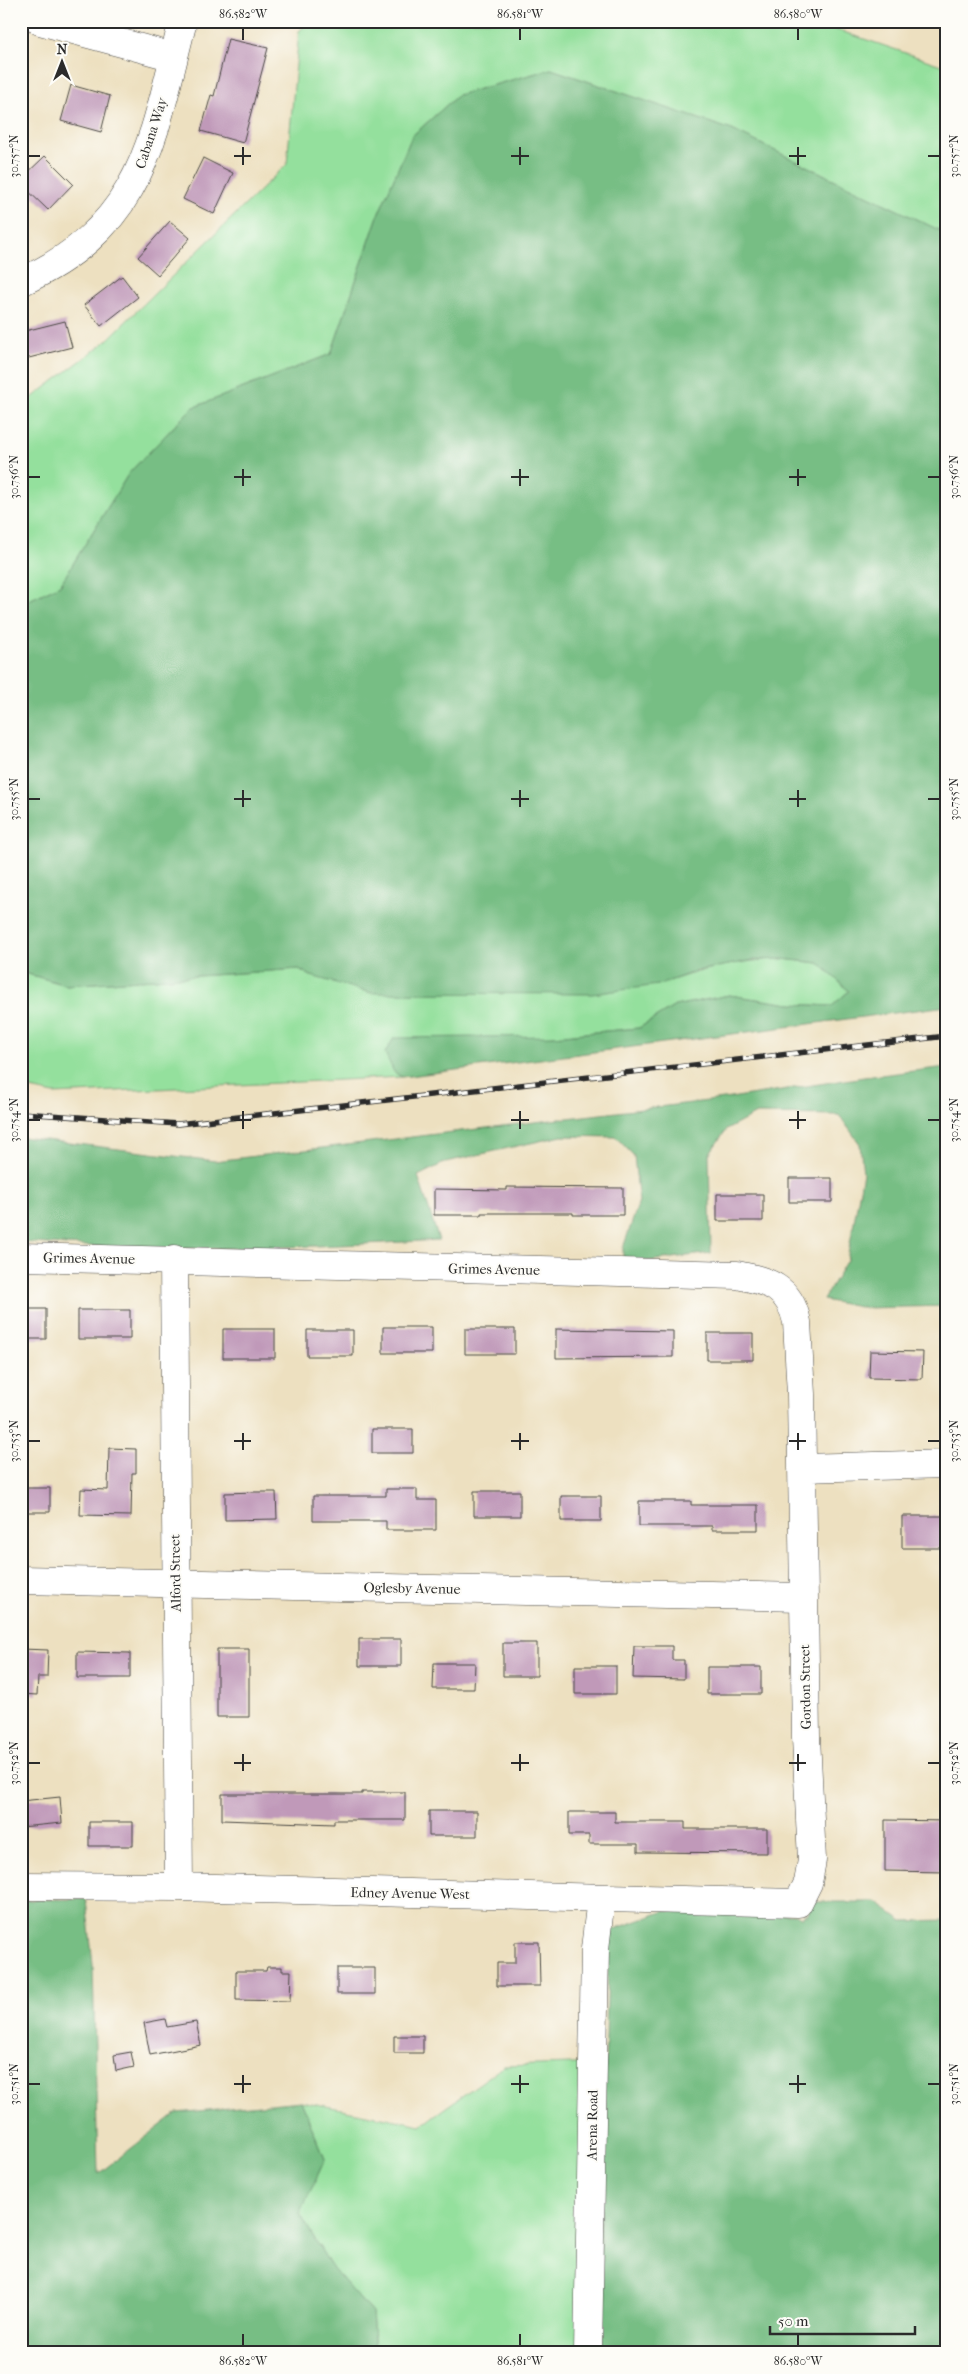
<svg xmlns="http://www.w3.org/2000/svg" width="968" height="2374" viewBox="0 0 968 2374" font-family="'IM FELL French Canon',serif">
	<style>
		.green { fill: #94e09d; stroke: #608664 }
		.forest { fill: #77be84; stroke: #517458 }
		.building { fill: #c099b9 }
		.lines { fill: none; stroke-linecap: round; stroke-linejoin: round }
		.minor-casing { stroke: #484641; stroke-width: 29 }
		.minor { stroke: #fff; stroke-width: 28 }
		.rail-casing { stroke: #2b2b2b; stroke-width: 5.5 }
		.rail { stroke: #fdfcf7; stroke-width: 4; stroke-dasharray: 11; stroke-linecap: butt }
		.ticks { fill: none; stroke: #2b2b2b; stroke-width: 2 }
		.labels { text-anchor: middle; stroke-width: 4; stroke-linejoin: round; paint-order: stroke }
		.street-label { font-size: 14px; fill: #2b2b2b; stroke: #fdfcf7 }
		.neatline { fill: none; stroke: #2b2b2b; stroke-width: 2 }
		.ticks-label { font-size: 12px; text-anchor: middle; fill: #2b2b2b }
	</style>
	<rect width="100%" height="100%" fill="#fdfcf7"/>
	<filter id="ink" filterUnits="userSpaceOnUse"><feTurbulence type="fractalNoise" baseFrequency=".02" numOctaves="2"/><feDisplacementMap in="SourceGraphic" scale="10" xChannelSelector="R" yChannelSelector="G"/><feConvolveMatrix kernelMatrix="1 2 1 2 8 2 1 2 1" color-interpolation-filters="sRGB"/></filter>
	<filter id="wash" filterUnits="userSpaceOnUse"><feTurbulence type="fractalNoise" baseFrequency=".0096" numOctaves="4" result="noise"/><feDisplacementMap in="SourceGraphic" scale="20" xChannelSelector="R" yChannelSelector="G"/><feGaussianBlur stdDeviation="1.12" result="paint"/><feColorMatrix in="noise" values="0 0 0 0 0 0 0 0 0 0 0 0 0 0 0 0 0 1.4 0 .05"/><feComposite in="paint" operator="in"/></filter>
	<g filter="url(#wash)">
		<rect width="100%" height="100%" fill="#ede0c0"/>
		<!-- green -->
		<path class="green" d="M 310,21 L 811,21 L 947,67 L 947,234 L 732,130 L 551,69 L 458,95 L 412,136 L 379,213 L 331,354 L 192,408 L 129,473 L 60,585 L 21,604 L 21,406 L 104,343 L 287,164 L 299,31 Z
			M 782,959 L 819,963 L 849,991 L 832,1006 L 790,1004 L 729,995 L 675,1006 L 639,1028 L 553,1036 L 394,1072 L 402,1077 L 54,1094 L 21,1087 L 21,972 L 66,985 L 299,969 L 311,976 L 658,985 C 699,970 738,960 782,959 Z
			M 605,2063 L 597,2353 L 375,2353 L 372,2313 L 330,2265 L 300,2214 L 325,2159 L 301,2101 L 421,2125 L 504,2066 Z"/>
		<!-- forest -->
		<path class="forest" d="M 551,69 L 732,130 L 947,234 L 947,1006 L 402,1077 L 394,1072 L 385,1053 L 394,1038 L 553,1036 L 639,1028 L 675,1006 L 729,995 L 790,1004 L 832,1006 L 849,991 L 819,963 L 782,959 L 754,960 L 697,971 L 658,985 L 592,994 L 371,993 L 311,976 L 299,969 L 66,985 L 21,972 L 21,604 L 60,585 L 129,473 L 192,408 L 331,354 L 379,213 L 412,136 L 458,95 Z
			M 947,1067 L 947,1306 L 865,1308 L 823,1300 L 847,1260 L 863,1173 L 860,1144 L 839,1115 L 756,1114 L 726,1130 L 709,1154 L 711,1253 L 648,1261 L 623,1260 L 623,1248 L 639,1202 L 634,1156 L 616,1137 L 562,1136 L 446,1162 L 418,1176 L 439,1240 C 301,1248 160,1253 21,1242 L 21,1137 L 215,1161 L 724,1099 L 864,1077 Z
			M 86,1899 L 93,1965 L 98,2174 L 177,2113 L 301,2101 L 325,2159 L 300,2214 L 330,2265 L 372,2313 L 375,2353 L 21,2353 L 21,1900 Z
			M 810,1902 L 876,1902 L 903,1921 L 947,1920 L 947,2353 L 597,2353 L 609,1931 L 665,1911 L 796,1914 L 802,1918 L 804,1914 L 808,1914 Z"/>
		<g id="blocks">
			<!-- building -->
			<path class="building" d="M 228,39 L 268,48 L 243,143 L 201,131 L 211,95 L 214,96 Z
				M 71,85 L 110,96 L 101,132 L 61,121 Z
				M 45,156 L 73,184 L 48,210 L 21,184 L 21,179 Z
				M 203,158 L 233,173 L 214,214 L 183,199 Z
				M 170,221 L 190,238 L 158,275 L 138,257 Z
				M 122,276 L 138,297 L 101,326 L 84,305 Z
				M 65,321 L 72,347 L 25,359 L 21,346 L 21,332 Z
				M 789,1178 L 832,1178 L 832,1202 L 789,1202 Z
				M 507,1187 L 623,1188 L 623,1215 L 573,1215 L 573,1213 L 481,1213 L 481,1215 L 434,1215 L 434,1189 L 507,1190 Z
				M 717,1194 L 763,1194 L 763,1221 L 717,1221 Z
				M 21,1309 L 46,1309 L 46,1339 L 21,1339 Z
				M 78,1310 L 130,1310 L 130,1339 L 78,1339 Z
				M 383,1327 L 432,1327 L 432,1353 L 383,1353 Z
				M 223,1329 L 275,1329 L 275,1358 L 223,1358 Z
				M 465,1329 L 515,1329 L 515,1354 L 465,1354 Z
				M 556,1329 L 673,1331 L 673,1357 L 556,1358 Z
				M 307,1330 L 353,1330 L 353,1356 L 307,1356 Z
				M 707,1333 L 753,1333 L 753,1360 L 707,1360 Z
				M 870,1351 L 923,1352 L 922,1379 L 869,1378 Z
				M 372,1429 L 413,1429 L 413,1453 L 372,1453 Z
				M 109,1448 L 136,1449 L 136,1473 L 132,1473 L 131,1516 L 80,1515 L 81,1489 L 108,1490 Z
				M 21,1488 L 50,1488 L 50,1512 L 21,1512 Z
				M 386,1489 L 417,1489 L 417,1500 L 436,1500 L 436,1530 L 386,1530 L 386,1521 L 313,1521 L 313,1496 L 386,1496 Z
				M 474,1491 L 520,1491 L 520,1516 L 474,1516 Z
				M 255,1492 L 276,1492 L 277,1519 L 225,1520 L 225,1493 Z
				M 561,1496 L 601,1496 L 601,1521 L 561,1521 Z
				M 639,1501 L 691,1501 L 691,1505 L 758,1505 L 758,1530 L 712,1530 L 712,1526 L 639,1526 Z
				M 902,1516 L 947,1516 L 947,1548 L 902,1548 Z
				M 359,1639 L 401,1639 L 401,1666 L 359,1666 Z
				M 503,1643 L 537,1643 L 537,1676 L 503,1676 Z
				M 634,1646 L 672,1646 L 672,1660 L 684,1660 L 684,1679 L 633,1678 Z
				M 21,1649 L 48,1650 L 47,1677 L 38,1677 L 37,1695 L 21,1694 Z
				M 217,1649 L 249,1649 L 249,1717 L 217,1717 Z
				M 77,1652 L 130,1653 L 130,1678 L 77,1678 Z
				M 434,1663 L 475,1663 L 474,1689 L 433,1689 Z
				M 575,1666 L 616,1666 L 616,1694 L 575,1694 Z
				M 707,1667 L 761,1667 L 761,1694 L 707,1694 Z
				M 362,1792 L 405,1792 L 405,1820 L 334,1820 L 334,1824 L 222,1820 L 222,1794 L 362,1794 Z
				M 60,1797 L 62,1823 L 21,1827 L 21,1801 Z
				M 429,1811 L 477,1811 L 477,1836 L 429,1836 Z
				M 569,1812 L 615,1812 L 615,1822 L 685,1822 L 685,1829 L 767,1829 L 767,1853 L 638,1852 L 638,1844 L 589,1844 L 589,1835 L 569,1835 Z
				M 885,1820 L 947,1821 L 947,1872 L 885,1871 Z
				M 89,1822 L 133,1822 L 133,1846 L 89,1846 Z
				M 515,1942 L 539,1942 L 540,1986 L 497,1986 L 497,1963 L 515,1963 Z
				M 267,1967 L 282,1967 L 282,1971 L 291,1971 L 290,2001 L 236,2000 L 236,1971 L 266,1971 Z
				M 337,1968 L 375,1968 L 375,1994 L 337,1994 Z
				M 165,2019 L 167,2027 L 196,2022 L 201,2045 L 150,2055 L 144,2023 Z
				M 394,2036 L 423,2036 L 423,2053 L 394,2053 Z
				M 131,2052 L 134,2067 L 116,2071 L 114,2055 Z"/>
		</g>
	</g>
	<g filter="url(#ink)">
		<use href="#blocks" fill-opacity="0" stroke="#484641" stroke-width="1"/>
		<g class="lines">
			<!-- minor casing -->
			<g class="minor-casing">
				<path id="minor" d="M 40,21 L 174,57
					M 21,282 C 145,225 152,140 183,21
					M 21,1257 L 737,1275 C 768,1281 790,1287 797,1322 L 801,1394 L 806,1737 L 812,1860 L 808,1883 L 798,1903 L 179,1887 L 21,1886
					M 174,1259 L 179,1887
					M 802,1468 L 947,1464
					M 21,1580 L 803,1597
					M 588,2353 L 595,1949 L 601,1898"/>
			</g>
			<!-- minor -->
			<use href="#minor" class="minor"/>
			<!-- rail casing -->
			<g class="rail-casing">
				<path id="rail" d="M 21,1113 L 178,1124 L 947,1036"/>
			</g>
			<!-- rail -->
			<use href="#rail" class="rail"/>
		</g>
	</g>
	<!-- ticks -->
	<path class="ticks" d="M 243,28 L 243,40M 520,28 L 520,40M 798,28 L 798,40M 243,147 L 243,165M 520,147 L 520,165M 798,147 L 798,165M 28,156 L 40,156M 234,156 L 251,156M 511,156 L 529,156M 789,156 L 806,156M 928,156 L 940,156M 243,469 L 243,486M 520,469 L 520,486M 798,469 L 798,486M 28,477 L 40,477M 234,477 L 251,477M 511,477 L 529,477M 789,477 L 806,477M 928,477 L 940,477M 243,790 L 243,807M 520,790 L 520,807M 798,790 L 798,807M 28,799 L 40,799M 234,799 L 251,799M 511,799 L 529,799M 789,799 L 806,799M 928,799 L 940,799M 243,1111 L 243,1129M 520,1111 L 520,1129M 798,1111 L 798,1129M 28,1120 L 40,1120M 234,1120 L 251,1120M 511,1120 L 529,1120M 789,1120 L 806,1120M 928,1120 L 940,1120M 243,1433 L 243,1450M 520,1433 L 520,1450M 798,1433 L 798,1450M 28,1441 L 40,1441M 234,1441 L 251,1441M 511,1441 L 529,1441M 789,1441 L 806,1441M 928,1441 L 940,1441M 243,1754 L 243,1771M 520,1754 L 520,1771M 798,1754 L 798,1771M 28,1763 L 40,1763M 234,1763 L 251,1763M 511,1763 L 529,1763M 789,1763 L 806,1763M 928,1763 L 940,1763M 243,2075 L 243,2093M 520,2075 L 520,2093M 798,2075 L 798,2093M 28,2084 L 40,2084M 234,2084 L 251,2084M 511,2084 L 529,2084M 789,2084 L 806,2084M 928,2084 L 940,2084M 243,2334 L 243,2346M 520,2334 L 520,2346M 798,2334 L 798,2346"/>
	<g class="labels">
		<!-- street labels -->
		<g class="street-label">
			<text transform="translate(151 133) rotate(-72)" y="5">Cabana Way</text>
			<text transform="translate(89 1258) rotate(1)" y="5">Grimes Avenue</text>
			<text transform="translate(494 1269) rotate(1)" y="5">Grimes Avenue</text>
			<text transform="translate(175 1573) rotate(-91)" y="5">Alford Street</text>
			<text transform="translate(412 1588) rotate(1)" y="5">Oglesby Avenue</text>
			<text transform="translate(805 1687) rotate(-91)" y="5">Gordon Street</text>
			<text transform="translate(410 1893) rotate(1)" y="5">Edney Avenue West</text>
			<text transform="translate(592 2125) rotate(-89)" y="5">Arena Road</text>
		</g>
	</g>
	<!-- margin -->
	<rect width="968" height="2374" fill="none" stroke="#fdfcf7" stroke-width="55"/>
	<!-- north arrow -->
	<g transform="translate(62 62)" stroke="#fdfcf7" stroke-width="4" paint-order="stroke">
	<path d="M0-4L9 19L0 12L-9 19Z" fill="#2b2b2b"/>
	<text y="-8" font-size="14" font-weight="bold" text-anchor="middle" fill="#2b2b2b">N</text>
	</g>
	<!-- scale -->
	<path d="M770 2326v8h145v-8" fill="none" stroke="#2b2b2b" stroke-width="2.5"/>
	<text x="778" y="2326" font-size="15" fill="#2b2b2b" stroke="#fdfcf7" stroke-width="4" paint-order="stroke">50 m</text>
	<rect x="28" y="28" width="912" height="2318" class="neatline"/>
	<g class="ticks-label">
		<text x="243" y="18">86.582°W</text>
		<text x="520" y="18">86.581°W</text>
		<text x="798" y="18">86.580°W</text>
		<text transform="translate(14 156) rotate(-90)" y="4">30.757°N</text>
		<text transform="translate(954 156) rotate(-90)" y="4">30.757°N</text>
		<text transform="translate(14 477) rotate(-90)" y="4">30.756°N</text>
		<text transform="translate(954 477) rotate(-90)" y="4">30.756°N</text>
		<text transform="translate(14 799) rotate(-90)" y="4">30.755°N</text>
		<text transform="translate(954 799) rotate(-90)" y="4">30.755°N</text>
		<text transform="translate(14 1120) rotate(-90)" y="4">30.754°N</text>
		<text transform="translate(954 1120) rotate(-90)" y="4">30.754°N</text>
		<text transform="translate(14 1441) rotate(-90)" y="4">30.753°N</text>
		<text transform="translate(954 1441) rotate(-90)" y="4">30.753°N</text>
		<text transform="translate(14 1763) rotate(-90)" y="4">30.752°N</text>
		<text transform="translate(954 1763) rotate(-90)" y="4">30.752°N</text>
		<text transform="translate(14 2084) rotate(-90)" y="4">30.751°N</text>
		<text transform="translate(954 2084) rotate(-90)" y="4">30.751°N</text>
		<text x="243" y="2365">86.582°W</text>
		<text x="520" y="2365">86.581°W</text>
		<text x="798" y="2365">86.580°W</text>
	</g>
</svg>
